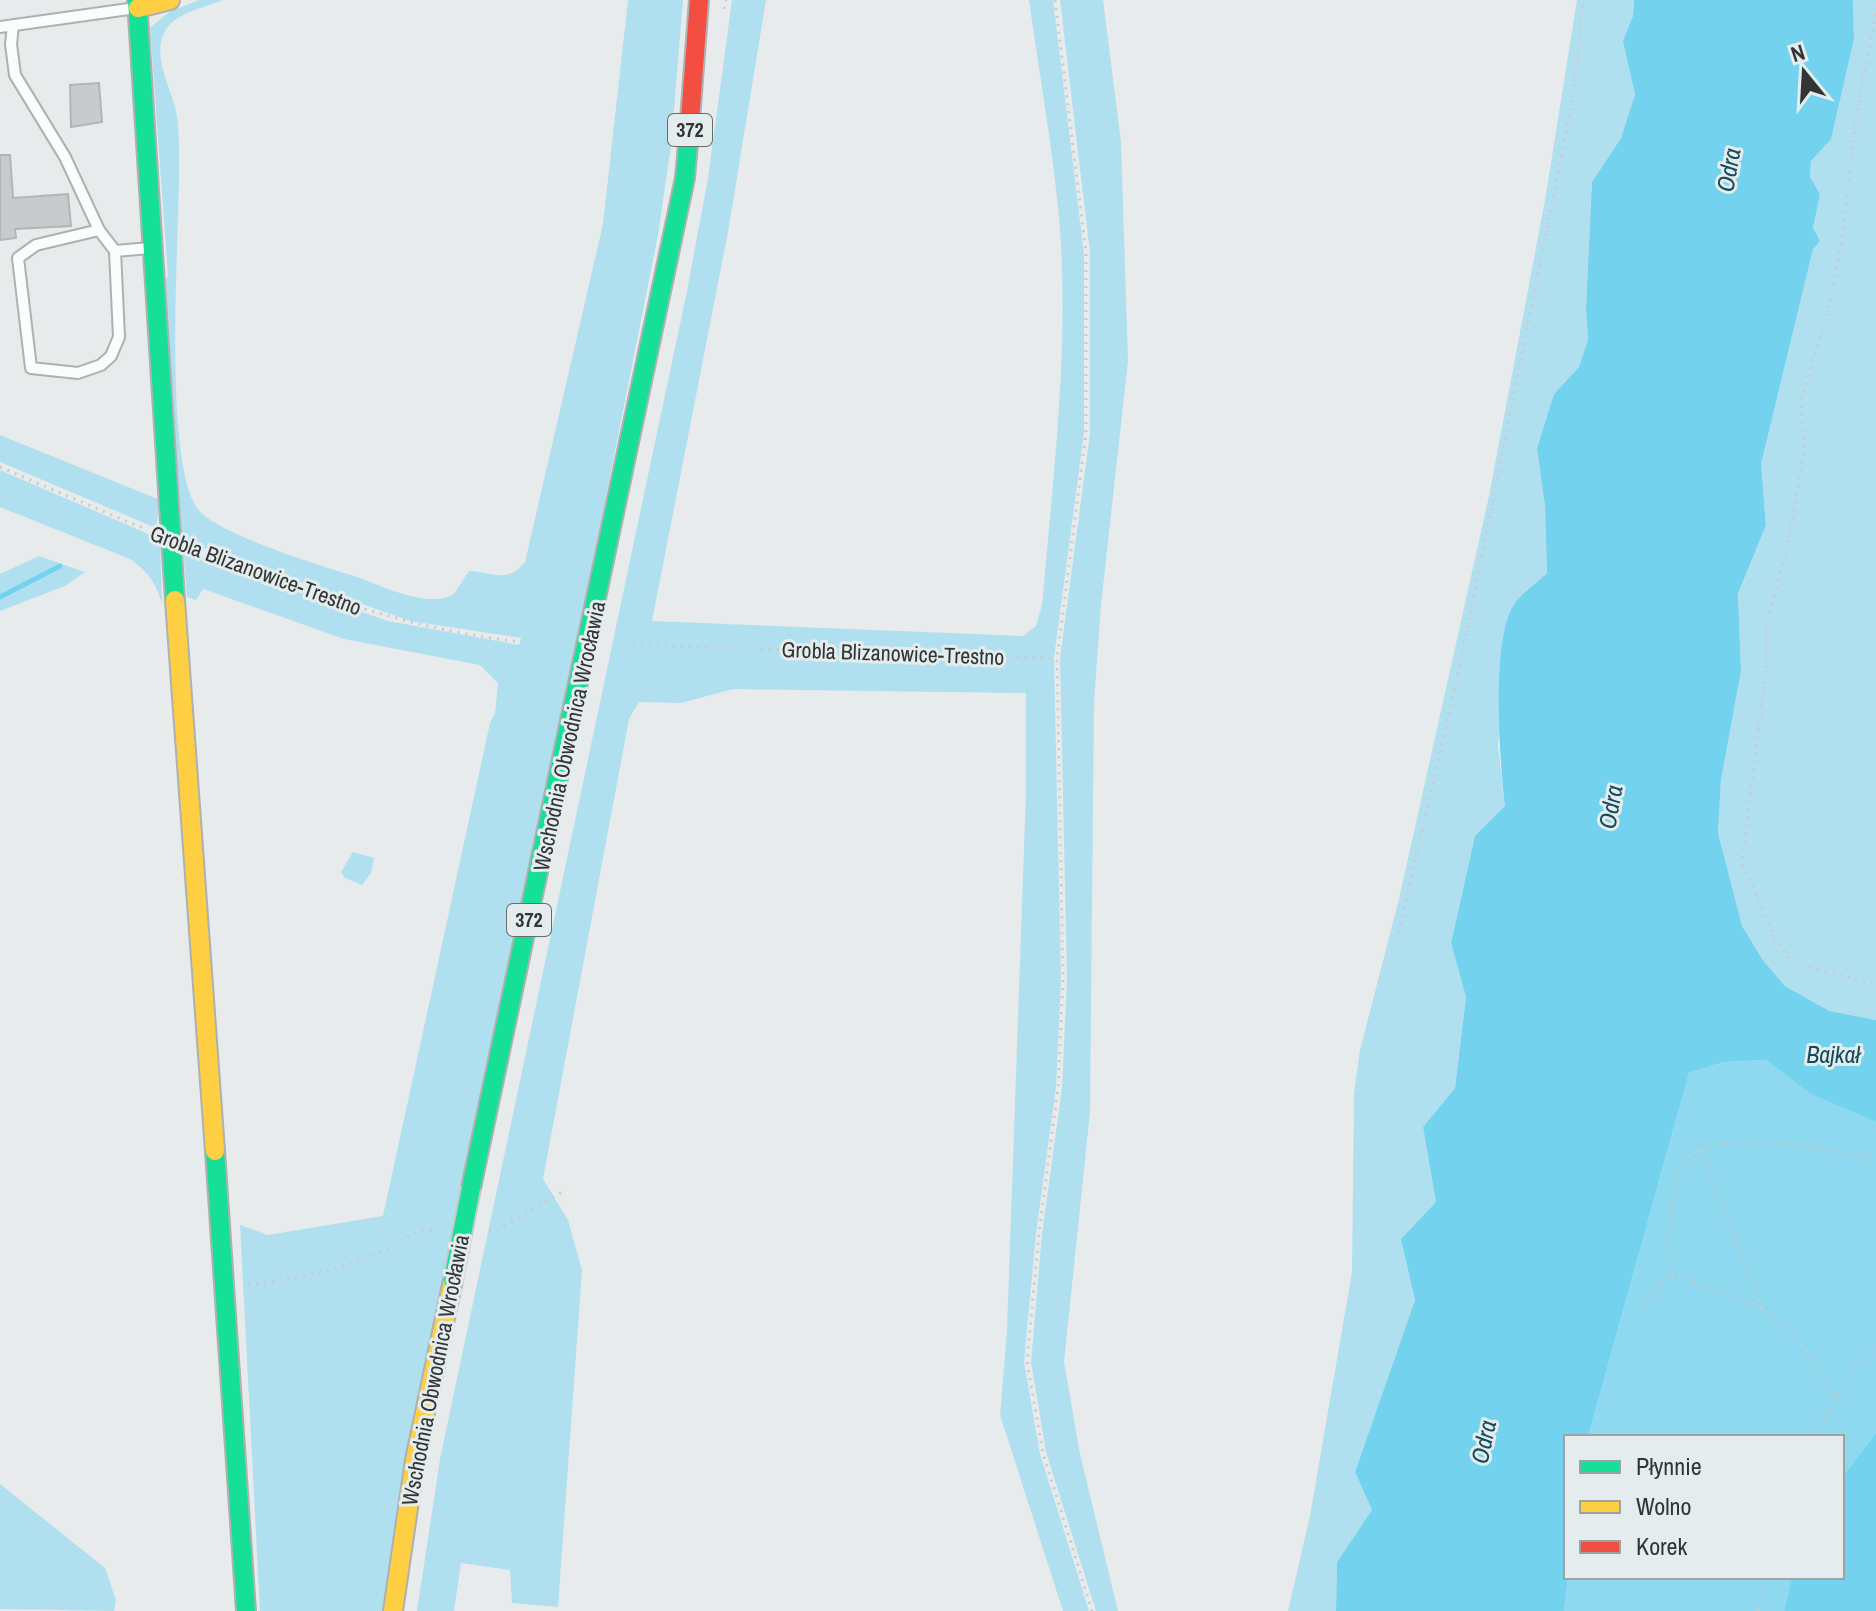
<svg xmlns="http://www.w3.org/2000/svg" width="1876" height="1611" viewBox="0 0 1876 1611" font-family="'Archivo Narrow',sans-serif">
	<style>
		.green { fill: #b0e0f0 }
		.forest { fill: #8ed9ef }
		.water { fill: #73d2ed }
		.lines { fill: none; stroke-linecap: round; stroke-linejoin: round }
		.stream { stroke: #73d2ed; stroke-width: 5 }
		.building { fill: #c8cbcc; stroke: #b2b5b6; stroke-width: 2 }
		.lane-casing { stroke: #aeb1b1; stroke-width: 14 }
		.fast-casing { stroke: #aeb1b1; stroke-width: 22 }
		.slow-casing { stroke: #aeb1b1; stroke-width: 22 }
		.jam-casing { stroke: #aeb1b1; stroke-width: 22 }
		.path { stroke: #cacacb; stroke-width: 3; stroke-dasharray: 2 6; stroke-linecap: butt }
		.lane { stroke: #fbfcfc; stroke-width: 10 }
		.fast { stroke: #16e098; stroke-width: 18 }
		.slow { stroke: #ffcf43; stroke-width: 18 }
		.jam { stroke: #f24e42; stroke-width: 18 }
		.fast-bridge-casing { stroke: #c5c8c8; stroke-width: 22; stroke-linecap: butt }
		.fast-bridge { stroke: #16e098; stroke-width: 18 }
		.labels { text-anchor: middle; stroke-width: 6; stroke-linejoin: round; paint-order: stroke }
		.shield { fill: #e5ecee; stroke: #686c6d; stroke-width: 2 }
		.shield-label { font-size: 20px; font-weight: bold; fill: #323536 }
		.street-label { font-size: 22px; fill: #323536; stroke: #e5ecee }
		.water-label { font-size: 24px; font-style: italic; fill: #144b5c; stroke: #e5ecee }
	</style>
	<rect width="100%" height="100%" fill="#e7ebec"/>
	<!-- green -->
	<path class="green" d="M 199,0 L 223,0 C 205,7 175,13 165,31 C 152,56 169,83 175,107 C 180,126 179,153 179,173 C 179,242 163,458 197,508 C 214,533 319,565 351,575 C 380,584 426,610 454,594 L 469,571 C 494,572 507,584 525,562 L 603,224 L 628,0 L 683,0 L 671,146 L 658,235 L 384,1611 L 260,1611 L 240,1225 L 268,1235 L 383,1216 L 490,723 L 495,713 L 498,683 L 480,665 L 344,639 L 203,589 L 196,600 L 187,597 L 183,550 L 388,621 L 519,645 L 521,638 L 410,621 L 195,545 L 181,535 L 163,284 L 168,276 L 150,28 L 169,12 Z
		M 732,0 L 766,0 L 728,232 L 652,621 L 1023,636 L 1036,626 L 1042,605 C 1053,477 1070,345 1059,217 C 1052,144 1039,72 1029,0 L 1053,0 L 1084,254 L 1084,433 L 1054,658 L 1061,980 L 1056,1088 L 1036,1233 L 1024,1362 L 1040,1454 L 1089,1611 L 1063,1611 L 1000,1415 L 1007,1330 L 1026,791 L 1026,693 L 733,689 L 681,703 L 639,702 L 629,719 L 543,1179 L 568,1220 L 582,1270 L 558,1607 L 512,1603 L 510,1570 L 461,1563 L 454,1611 L 417,1611 L 440,1459 L 687,291 L 708,178 Z
		M 1060,0 L 1103,0 L 1121,142 L 1128,361 L 1101,605 L 1094,702 L 1090,1112 L 1064,1362 L 1080,1454 L 1118,1611 L 1096,1611 L 1046,1452 L 1031,1362 L 1042,1234 L 1062,1088 L 1067,980 L 1060,658 L 1090,433 L 1090,253 Z
		M 1577,0 L 1634,0 L 1633,16 L 1624,41 L 1635,94 L 1621,138 L 1592,182 L 1586,308 L 1588,340 L 1579,367 L 1554,394 L 1537,448 L 1545,506 L 1547,573 L 1513,605 L 1498,745 L 1505,807 L 1475,836 L 1451,943 L 1466,997 L 1455,1088 L 1423,1127 L 1436,1202 L 1401,1239 L 1415,1300 L 1355,1472 L 1372,1510 L 1337,1562 L 1336,1611 L 1288,1611 L 1310,1516 L 1352,1272 L 1354,1094 L 1360,1050 L 1399,899 L 1489,496 L 1545,200 Z
		M 1853,0 L 1876,0 L 1876,1020 L 1831,1011 L 1785,986 L 1762,959 L 1742,927 L 1718,833 L 1721,780 L 1741,671 L 1738,595 L 1766,525 L 1761,464 L 1813,248 L 1820,241 L 1813,228 L 1820,194 L 1810,177 L 1811,161 L 1831,138 L 1854,39 Z
		M 0,435 L 160,500 L 156,528 L 0,462 Z
		M 0,470 L 160,539 L 162,603 C 156,583 148,572 130,559 L 0,507 Z
		M 39,556 L 85,572 L 65,586 L 0,611 L 0,574 Z
		M 353,852 L 374,858 L 371,873 L 362,885 L 345,878 L 341,872 Z
		M 0,1484 L 105,1568 L 116,1600 L 114,1611 L 0,1609 Z"/>
	<!-- forest -->
	<path class="forest" d="M 1766,1060 L 1810,1094 L 1876,1122 L 1876,1433 L 1842,1477 L 1842,1437 L 1588,1437 L 1689,1073 L 1724,1062 Z
		M 1568,1577 L 1792,1577 L 1784,1611 L 1564,1611 Z"/>
	<!-- water -->
	<path class="water" d="M 1634,0 L 1853,0 L 1854,39 L 1831,139 L 1811,161 L 1810,177 L 1820,194 L 1813,228 L 1820,241 L 1813,249 L 1761,464 L 1766,525 L 1738,594 L 1741,671 L 1721,780 L 1718,833 L 1742,926 L 1762,959 L 1785,986 L 1830,1011 L 1876,1020 L 1876,1122 L 1810,1094 L 1766,1060 L 1724,1062 L 1689,1073 L 1588,1437 L 1566,1437 L 1568,1577 L 1564,1611 L 1336,1611 L 1337,1562 L 1372,1510 L 1355,1472 L 1415,1300 L 1401,1239 L 1436,1202 L 1423,1127 L 1455,1088 L 1466,997 L 1451,943 L 1475,836 L 1505,806 C 1500,764 1490,637 1515,603 C 1523,592 1537,583 1547,573 L 1545,506 L 1537,448 L 1554,394 L 1579,367 L 1588,340 L 1586,308 L 1592,182 L 1621,138 L 1635,94 L 1623,41 L 1633,16 Z
		M 1876,1433 L 1876,1611 L 1784,1611 L 1792,1577 L 1842,1577 L 1842,1477 Z"/>
	<g class="lines">
		<!-- stream -->
		<path class="stream" d="M 0,597 L 60,566"/>
	</g>
	<!-- building -->
	<path class="building" d="M 99,83 L 102,122 L 71,127 L 70,85 Z
		M 0,155 L 10,155 L 13,198 L 68,194 L 71,226 L 15,229 L 16,238 L 0,240 Z"/>
	<g class="lines">
		<!-- lane casing -->
		<g class="lane-casing">
			<path id="lane" d="M 13,25 L 11,44 L 15,75 L 65,157 L 99,230 L 115,251 L 119,337 L 111,356 L 101,365 L 78,373 L 31,368 L 18,258 L 36,245 L 99,230
				M 0,27 L 136,8
				M 115,251 L 150,248"/>
		</g>
		<!-- fast casing -->
		<g class="fast-casing">
			<path id="fast" d="M 137,0 L 175,600
				M 215,1151 L 246,1611
				M 471,1188 L 685,178 L 689,133"/>
		</g>
		<!-- slow casing -->
		<g class="slow-casing">
			<path id="slow" d="M 138,8 L 170,0
				M 175,600 L 215,1151
				M 393,1611 L 415,1460 L 453,1280"/>
		</g>
		<!-- jam casing -->
		<g class="jam-casing">
			<path id="jam" d="M 689,133 L 699,0"/>
		</g>
		<!-- path -->
		<path class="path" d="M 1055,0 L 1086,253 L 1086,433 L 1057,658 L 1063,980 L 1058,1088 L 1039,1233 L 1027,1362 L 1043,1453 L 1092,1611
			M 724,9 L 726,0
			M 1876,14 L 1857,112 L 1842,238 L 1829,307 L 1801,399 L 1804,449 L 1789,541 L 1767,622 L 1767,661 L 1742,863 L 1775,938 L 1792,962 L 1876,985
			M 0,467 L 147,530
			M 191,548 C 303,590 401,628 521,642
			M 633,645 L 1057,658
			M 1397,940 L 1460,665 L 1573,97 L 1583,0
			M 1700,1150 L 1763,1310
			M 489,1230 L 497,1230 L 564,1191
			M 1671,1273 L 1753,1303 L 1796,1334 L 1836,1399
			M 248,1285 C 293,1278 339,1271 381,1252 C 405,1241 408,1230 437,1230
			M 1640,1309 L 1671,1272 C 1667,1245 1667,1233 1672,1206 C 1674,1195 1674,1180 1678,1170 C 1702,1119 1833,1152 1876,1158
			M 1816,1437 L 1852,1369 L 1876,1347
			M 1758,1611 L 1767,1577"/>
		<!-- lane -->
		<use href="#lane" class="lane"/>
		<!-- fast -->
		<use href="#fast" class="fast"/>
		<!-- slow -->
		<use href="#slow" class="slow"/>
		<!-- jam -->
		<use href="#jam" class="jam"/>
		<!-- fast-bridge casing -->
		<g class="fast-bridge-casing">
			<path id="fast-bridge" d="M 453,1280 L 471,1188"/>
		</g>
		<!-- fast-bridge -->
		<use href="#fast-bridge" class="fast-bridge"/>
	</g>
	<g class="labels">
		<!-- shield labels -->
		<g class="shield">
			<rect x="668" y="114" width="44" height="32" rx="6"/>
			<rect x="507" y="904" width="44" height="32" rx="6"/>
		</g>
		<g class="shield-label">
			<text x="690" y="137">372</text>
			<text x="529" y="927">372</text>
		</g>
		<!-- street labels -->
		<g class="street-label">
			<text transform="translate(256 570) rotate(20)" y="8">Grobla Blizanowice-Trestno</text>
			<text transform="translate(893 653) rotate(2)" y="8">Grobla Blizanowice-Trestno</text>
			<text transform="translate(569 736) rotate(-78)" y="8">Wschodnia Obwodnica Wrocławia</text>
			<text transform="translate(435 1370) rotate(-79)" y="8">Wschodnia Obwodnica Wrocławia</text>
		</g>
		<!-- water labels -->
		<g class="water-label">
			<text transform="translate(1729 170) rotate(-80)" y="8">Odra</text>
			<text transform="translate(1611 807) rotate(-80)" y="8">Odra</text>
			<text x="1833" y="1063">Bajkał</text>
			<text transform="translate(1484 1442) rotate(-78)" y="8">Odra</text>
		</g>
	</g>
	<!-- legend -->
	<rect x="1564" y="1435" width="280" height="144" fill="#e5ecee" stroke="#9da3a4" stroke-width="2"/>
	<rect x="1580" y="1461" width="40" height="12" fill="#16e098" stroke="#9da3a4" stroke-width="2"/>
	<text x="1636" y="1475" font-size="24" fill="#323536">Płynnie</text>
	<rect x="1580" y="1501" width="40" height="12" fill="#ffcf43" stroke="#9da3a4" stroke-width="2"/>
	<text x="1636" y="1515" font-size="24" fill="#323536">Wolno</text>
	<rect x="1580" y="1541" width="40" height="12" fill="#f24e42" stroke="#9da3a4" stroke-width="2"/>
	<text x="1636" y="1555" font-size="24" fill="#323536">Korek</text>
	<!-- north arrow -->
	<g transform="translate(1804 72) rotate(342)" stroke="#e5ecee" stroke-width="6" paint-order="stroke">
	<path d="M0-6L14 30L0 20L-14 30Z" fill="#323536"/>
	<text y="-12" font-size="22" font-weight="bold" text-anchor="middle" fill="#323536">N</text>
	</g>
</svg>
